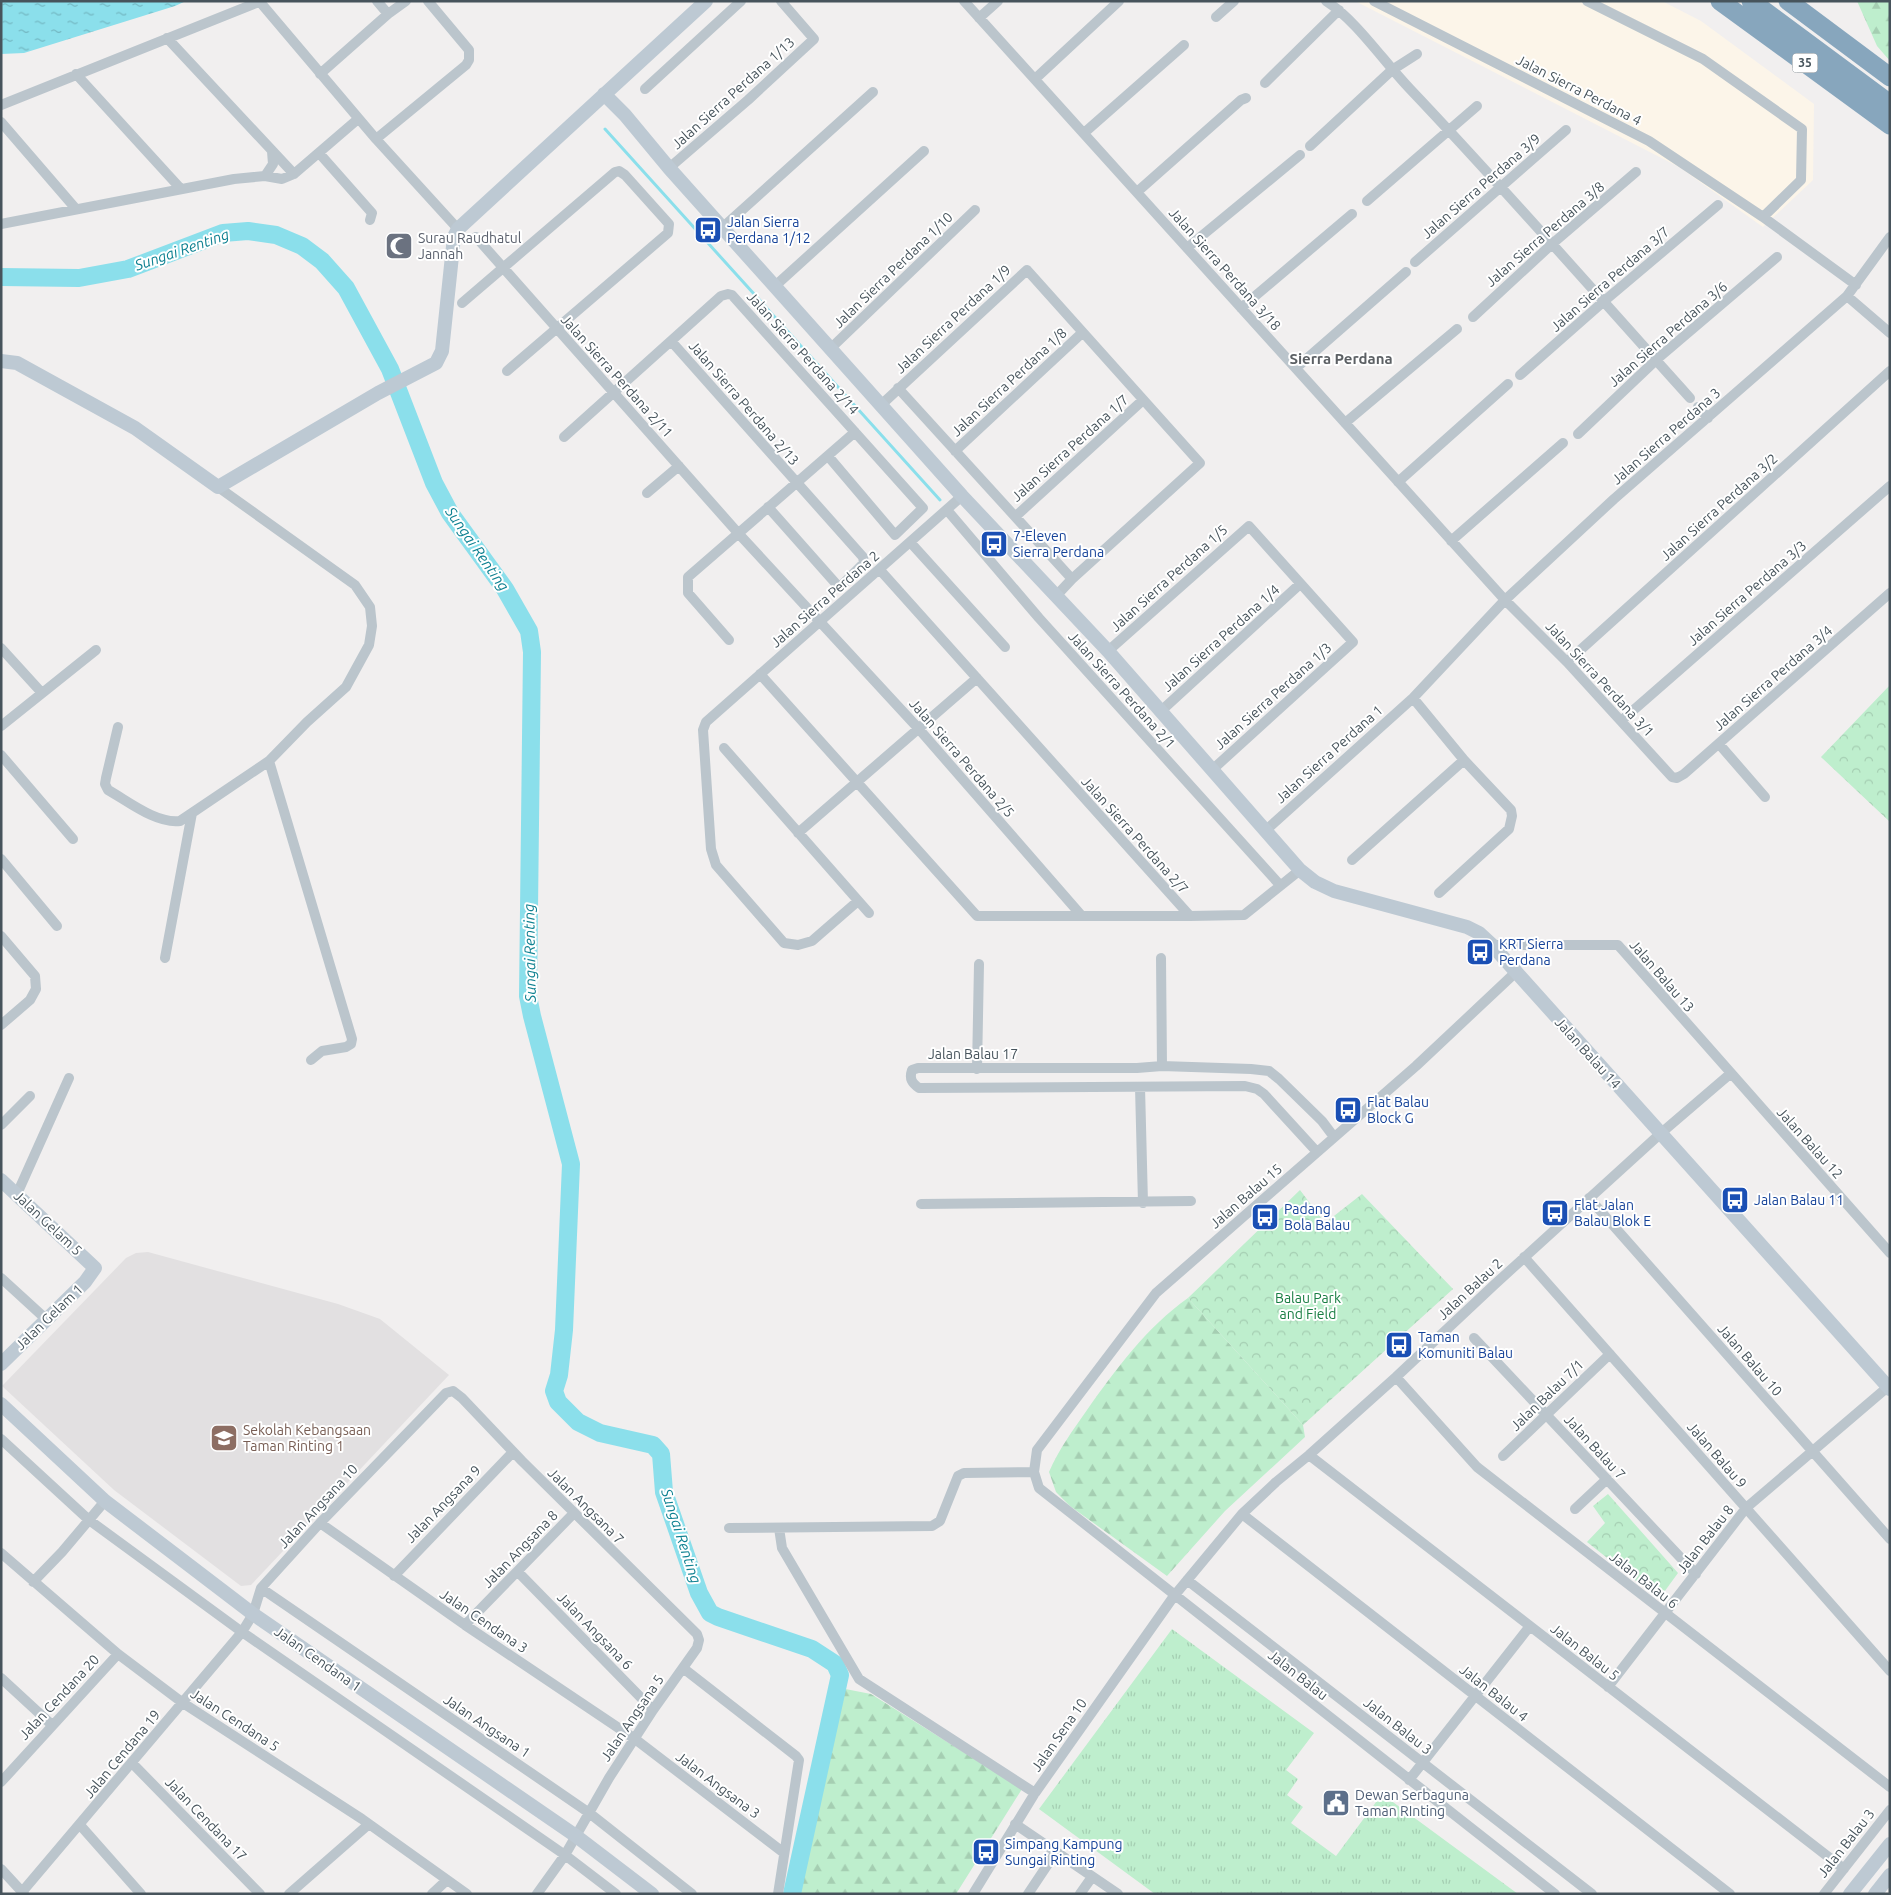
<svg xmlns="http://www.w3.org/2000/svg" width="1891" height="1895" viewBox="0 0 1891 1895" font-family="Ubuntu,sans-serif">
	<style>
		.commercial { fill: #fcf5e9 }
		.education { fill: #e2e0e1 }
		.grass { fill: url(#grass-tufts) }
		.forest { fill: url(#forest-firs) }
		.park { fill: url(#park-crowns) }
		.water { fill: url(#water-ripples) }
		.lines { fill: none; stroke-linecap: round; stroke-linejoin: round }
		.stream { stroke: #8bdfeb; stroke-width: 3 }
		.river { stroke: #8bdfeb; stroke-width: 18 }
		.street { stroke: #bbc5cc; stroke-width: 10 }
		.secondary { stroke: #bdc9d3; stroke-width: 14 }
		.highway { stroke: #87a6bd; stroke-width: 19 }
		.labels { text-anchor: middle; stroke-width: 4; stroke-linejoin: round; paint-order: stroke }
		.shield { fill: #fff; stroke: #7e878d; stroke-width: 1 }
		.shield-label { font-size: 12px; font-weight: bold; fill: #47545c }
		.street-label { font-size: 14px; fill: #47545c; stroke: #fff }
		.transit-label { font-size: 14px; fill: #164399; stroke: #fff; text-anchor: start }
		.worship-label { font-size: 14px; fill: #5b616d; stroke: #fff; text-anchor: start }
		.park-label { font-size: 14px; fill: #187d42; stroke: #fff }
		.education-label { font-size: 14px; fill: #785e54; stroke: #fff; text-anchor: start }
		.service-label { font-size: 14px; fill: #4e5e75; stroke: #fff; text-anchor: start }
		.water-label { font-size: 15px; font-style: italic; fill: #0e8191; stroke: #fff }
		.neighbourhood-label { font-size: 15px; font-weight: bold; fill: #5c6064; stroke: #fff }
	</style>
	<defs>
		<pattern id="grass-tufts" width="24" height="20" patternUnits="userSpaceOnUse" patternTransform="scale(1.25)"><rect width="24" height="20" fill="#beeecd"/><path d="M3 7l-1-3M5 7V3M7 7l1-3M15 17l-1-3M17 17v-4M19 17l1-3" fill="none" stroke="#a5ceb2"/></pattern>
		<pattern id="forest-firs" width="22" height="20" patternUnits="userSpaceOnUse" patternTransform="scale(1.25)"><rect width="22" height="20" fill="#beeecd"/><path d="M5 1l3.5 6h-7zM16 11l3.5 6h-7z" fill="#a5ceb2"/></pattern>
		<pattern id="park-crowns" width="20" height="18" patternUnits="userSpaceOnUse" patternTransform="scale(1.25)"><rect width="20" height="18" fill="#beeecd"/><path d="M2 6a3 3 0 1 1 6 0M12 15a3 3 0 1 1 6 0" fill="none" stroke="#a5ceb2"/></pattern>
		<pattern id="water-ripples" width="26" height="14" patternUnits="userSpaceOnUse" patternTransform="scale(1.25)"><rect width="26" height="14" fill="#8bdfeb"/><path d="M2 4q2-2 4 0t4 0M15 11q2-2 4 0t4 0" fill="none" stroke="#73b7c2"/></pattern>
	</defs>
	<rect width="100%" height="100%" fill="#f1efef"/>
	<!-- commercial -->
	<path class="commercial" d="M 1355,1 L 1662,1 L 1701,21 L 1814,104 L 1813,180 L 1763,227 L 1679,167 Z"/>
	<!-- education -->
	<path class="education" d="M 148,1252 L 338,1304 L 380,1319 L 449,1375 L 251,1585 L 241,1586 L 114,1490 L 2,1386 L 126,1258 L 136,1253 Z"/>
	<!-- grass -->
	<path class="grass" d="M 1172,1629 L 1314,1733 L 1286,1770 L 1298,1779 L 1287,1795 L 1303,1807 L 1291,1823 L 1336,1856 L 1382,1794 L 1518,1894 L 1155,1894 L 1039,1809 Z"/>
	<!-- forest -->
	<path class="forest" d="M 1857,1 L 1890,1 L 1890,61 L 1877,46 Z
		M 1188,1298 L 1303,1425 L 1305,1437 L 1225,1511 L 1167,1576 L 1070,1506 L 1056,1492 L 1049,1472 C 1059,1449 1073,1430 1087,1410 C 1116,1369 1147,1327 1188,1298 Z
		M 830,1686 L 871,1694 L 1022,1789 L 956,1894 L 784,1894 Z"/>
	<!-- park -->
	<path class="park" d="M 1890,685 L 1890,822 L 1821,757 Z
		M 1300,1190 L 1325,1223 L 1362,1194 L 1453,1289 L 1303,1425 L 1188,1298 Z
		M 1608,1494 L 1678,1573 L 1659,1599 L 1587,1542 L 1605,1523 L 1593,1506 Z"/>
	<!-- water -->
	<path class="water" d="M 1,1 L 186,1 L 175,6 L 24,53 L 1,54 Z"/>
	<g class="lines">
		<!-- stream -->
		<path class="stream" d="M 605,129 L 940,500"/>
		<!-- river -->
		<path class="river" d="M 1,277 L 79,278 L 128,269 L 223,233 L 248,231 L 276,235 L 302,246 L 322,261 L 346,288 L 390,369 L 434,483 L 450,513 L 505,589 L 529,631 L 532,652 L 528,996 L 532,1016 L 571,1164 L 564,1330 L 559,1375 L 554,1391 L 558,1402 L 578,1422 L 600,1433 L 653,1445 L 661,1454 L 664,1492 L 699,1593 L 710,1613 L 718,1617 L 812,1649 L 835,1664 L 840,1675 L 792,1894"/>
		<!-- street -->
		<path class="street" d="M 377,1 L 388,14
			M 964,1 L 1505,600 L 1567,662 L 1672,777 L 1677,778 L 1684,774 L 1890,593
			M 1326,1 C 1356,20 1384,62 1410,89 C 1506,190 1597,295 1690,398
			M 1374,1 L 1649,141 L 1763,217 L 1856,285
			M 1587,1 L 1703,59 L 1802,129 L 1801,180 L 1763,217
			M 260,2 L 376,139 L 458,229
			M 1216,17 L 1234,1
			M 979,18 L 998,1
			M 167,38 L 294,174
			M 76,74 L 181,189
			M 320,74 L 388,14 L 406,1
			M 1035,79 L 1119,1
			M 1265,83 L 1339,10
			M 645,89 L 741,1
			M 1,105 L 261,1
			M 1,122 L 76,209
			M 1084,133 L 1184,45
			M 376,139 L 466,65 L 469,60 L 469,50 L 428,1
			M 1310,146 L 1392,70 L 1417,54
			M 319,153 L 372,213 L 370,220
			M 669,168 L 748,100 L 814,39 L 781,1
			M 265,176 L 273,164 L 272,151
			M 1137,192 L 1241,100 L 1246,98
			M 1367,201 L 1477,106
			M 1,224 L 234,179 L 265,176 L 282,179 L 294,174 L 358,119
			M 722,228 L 873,92
			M 476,237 L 738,533 L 918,728 L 1081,915
			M 1187,248 L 1300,155
			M 1415,262 L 1566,130
			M 775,286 L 924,151
			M 1847,296 L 1890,333
			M 462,303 L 615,172 L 619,171 L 625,175 L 669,224 L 668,233 L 507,371
			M 1241,308 L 1352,214
			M 1473,317 L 1552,244 L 1636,172
			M 671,341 L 863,557 L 864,563 L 841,586 L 838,586 L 768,507
			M 830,349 L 975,210
			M 1296,368 L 1406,272
			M 1520,375 L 1603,302 L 1718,205
			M 898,388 L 1072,579
			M 881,405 L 1027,270 L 1200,463 L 1072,579 L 1056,596
			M 1698,407 L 1708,418
			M 1345,423 L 1457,329
			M 1578,434 L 1656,360 L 1777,257
			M 564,437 L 721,296 L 728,294 L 732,295 L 923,508 L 895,535 L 828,456
			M 955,451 L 1082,333
			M 1398,482 L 1508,384
			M 218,487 L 355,585 L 370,607 L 372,626 L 369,645 L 346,687 L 307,722 L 269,761 L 352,1039 L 351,1044 L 346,1047 L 322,1051 L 311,1060
			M 647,493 L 679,466
			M 947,510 L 1039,618 L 1280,885
			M 1016,516 L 1143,400
			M 1451,541 L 1563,443
			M 910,542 L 1005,647
			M 880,570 L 1190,916 L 1244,915 L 1300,870
			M 729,640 L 688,593 L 688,577 L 855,432
			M 1,648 L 42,693
			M 1108,651 L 1249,526 L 1353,642 L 1212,770
			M 1567,662 L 1890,371
			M 760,674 L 977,916 L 1190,916
			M 1413,698 L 1464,760 L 1511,810 L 1512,816 L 1509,829 L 1439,893
			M 1161,711 L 1300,584
			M 1621,721 L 1890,486
			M 1,726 L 96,650
			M 118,727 L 106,778 L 105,784 L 108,790 C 128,801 156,824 180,821 L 269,761
			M 1719,744 L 1765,797
			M 724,748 L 869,913
			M 1,755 L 73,839
			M 1265,831 L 1413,698 L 1505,600 L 1614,499 L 1847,296 L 1890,237
			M 798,833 L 977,678
			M 1,859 L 57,926
			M 1352,860 L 1464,760
			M 858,901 L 812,941 L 798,945 L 784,943 L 716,865 L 711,849 L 703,730 L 706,722 L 962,496
			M 1,936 L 35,976 L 36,989 L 30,1000 L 1,1025
			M 1492,945 L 1618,945 L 1890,1253
			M 165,958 L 192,813
			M 1161,958 L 1162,1066
			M 1516,972 L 1416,1066 L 1156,1293 L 1037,1450 L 1034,1472 L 1039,1488 L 1555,1894
			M 977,1069 L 979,964
			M 1140,1087 L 1143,1203
			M 1,1125 L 30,1096
			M 1317,1152 L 1264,1094 L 1257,1089 L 1245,1086 L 919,1088 C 912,1083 909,1079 912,1070 L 918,1068 L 1137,1068 L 1162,1066 L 1251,1069 L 1269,1071 L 1279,1079 L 1322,1121 L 1334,1137
			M 17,1194 L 69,1078
			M 1589,1198 L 1890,1539
			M 921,1204 L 1191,1201
			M 1524,1257 L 1890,1671
			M 1,1278 L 47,1320
			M 1474,1338 L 1696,1574
			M 1396,1377 L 1477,1467 L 1890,1787
			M 1,1439 L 89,1520 L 242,1632 L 565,1855 L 616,1894
			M 1309,1455 L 1844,1869
			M 1503,1456 L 1610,1354
			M 1575,1509 L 1607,1479
			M 1242,1514 L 1730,1894
			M 320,1523 L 465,1625 L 635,1739 L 784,1853
			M 729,1528 L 932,1526 L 940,1521 L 958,1476 L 964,1473 L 1034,1472
			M 779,1528 L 782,1548 L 859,1679 L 1035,1793
			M 1,1553 L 118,1654 L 183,1703 L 362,1819 L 467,1894
			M 518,1572 L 653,1710
			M 394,1576 L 513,1452
			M 1187,1580 L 1592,1894
			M 33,1582 L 62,1552 L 105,1501
			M 261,1588 L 588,1812 L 692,1894
			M 465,1625 L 574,1513
			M 683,1668 L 796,1756 L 799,1760 L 778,1894
			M 1,1678 L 52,1725
			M 1608,1687 L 1746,1508 L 1890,1385
			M 132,1763 L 260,1894
			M 1409,1780 L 1530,1626
			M 1,1782 L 118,1654
			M 1015,1824 L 1118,1894
			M 80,1825 L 141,1894
			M 1,1869 L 24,1894
			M 22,1892 L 242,1632 L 253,1614 L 261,1588 L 320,1523 L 418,1422 L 446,1393 L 453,1391 L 462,1398 L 522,1461 L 697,1634 L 699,1640 L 697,1648 L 653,1710 L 609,1778 L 565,1855 L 537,1894
			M 289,1894 L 369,1824
			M 432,1894 L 447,1880
			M 973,1894 L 1035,1793 L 1174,1596 L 1242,1514 L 1276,1482 L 1309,1455 L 1396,1377 L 1494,1285 L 1660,1134 L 1730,1074
			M 1028,1894 L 1056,1852
			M 1080,1894 L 1092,1877
			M 1824,1894 L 1890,1810"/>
		<!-- secondary -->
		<path class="secondary" d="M 604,94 L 625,115 L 669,168 L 962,496 L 1108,651 L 1300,870 L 1315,882 L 1334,891 L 1467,927 L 1479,933 L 1492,945 L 1890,1389
			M 1,361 L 17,363 L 135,428 L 218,487 L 378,393 L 436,363 L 442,351 L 454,237 L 458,229 L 706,1
			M 1,1180 L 95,1268 L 85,1282 L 1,1364
			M 1,1404 L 105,1501 L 253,1614 L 576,1836 L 652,1894
			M 1850,1894 L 1890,1844
			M 1875,1894 L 1890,1875"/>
		<!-- highway -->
		<path class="highway" d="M 1720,1 L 1890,125
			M 1751,1 L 1890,104
			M 1788,1 L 1890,77"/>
	</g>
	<!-- icons -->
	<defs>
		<g id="bus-square" transform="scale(1.4375)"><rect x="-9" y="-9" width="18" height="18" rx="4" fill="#1a4fb4" stroke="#fff"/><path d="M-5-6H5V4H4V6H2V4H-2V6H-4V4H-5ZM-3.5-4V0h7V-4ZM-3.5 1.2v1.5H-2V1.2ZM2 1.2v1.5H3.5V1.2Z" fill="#fff"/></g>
		<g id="mosque-square" transform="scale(1.4375)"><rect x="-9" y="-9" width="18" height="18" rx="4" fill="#6b7280" stroke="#fff"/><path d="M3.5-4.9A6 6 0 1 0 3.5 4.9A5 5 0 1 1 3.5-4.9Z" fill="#fff"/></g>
		<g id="school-square" transform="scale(1.4375)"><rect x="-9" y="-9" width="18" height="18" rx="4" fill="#8d6e63" stroke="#fff"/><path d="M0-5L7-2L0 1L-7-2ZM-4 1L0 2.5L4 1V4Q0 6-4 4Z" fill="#fff"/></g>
		<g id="civic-square" transform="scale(1.4375)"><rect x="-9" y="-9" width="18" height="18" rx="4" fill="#5c6f8a" stroke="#fff"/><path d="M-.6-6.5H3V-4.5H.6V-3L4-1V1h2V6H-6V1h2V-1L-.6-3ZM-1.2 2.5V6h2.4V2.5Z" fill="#fff"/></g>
	</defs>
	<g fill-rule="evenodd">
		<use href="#bus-square" x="708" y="230"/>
		<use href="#mosque-square" x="399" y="246"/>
		<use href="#bus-square" x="994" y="544"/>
		<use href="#bus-square" x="1480" y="952"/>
		<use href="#bus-square" x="1348" y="1110"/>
		<use href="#bus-square" x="1735" y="1200"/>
		<use href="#bus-square" x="1555" y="1213"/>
		<use href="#bus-square" x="1265" y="1217"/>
		<use href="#bus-square" x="1399" y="1345"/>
		<use href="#school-square" x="224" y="1438"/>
		<use href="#civic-square" x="1336" y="1803"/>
		<use href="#bus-square" x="986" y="1852"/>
	</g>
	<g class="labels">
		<!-- shield labels -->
		<rect class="shield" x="1792.5" y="53.5" width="25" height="19" rx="4"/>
		<g class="shield-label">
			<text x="1805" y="67">35</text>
		</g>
		<!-- street labels -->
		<g class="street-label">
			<text transform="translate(1579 90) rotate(27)" y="5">Jalan Sierra Perdana 4</text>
			<text transform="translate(733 93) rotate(-42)" y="5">Jalan Sierra Perdana 1/13</text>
			<text transform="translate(1481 186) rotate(-41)" y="5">Jalan Sierra Perdana 3/9</text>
			<text transform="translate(1545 234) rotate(-41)" y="5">Jalan Sierra Perdana 3/8</text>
			<text transform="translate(1225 269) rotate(48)" y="5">Jalan Sierra Perdana 3/18</text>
			<text transform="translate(893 270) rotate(-44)" y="5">Jalan Sierra Perdana 1/10</text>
			<text transform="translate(1610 279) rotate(-41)" y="5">Jalan Sierra Perdana 3/7</text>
			<text transform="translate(953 319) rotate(-43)" y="5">Jalan Sierra Perdana 1/9</text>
			<text transform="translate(1668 334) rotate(-41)" y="5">Jalan Sierra Perdana 3/6</text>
			<text transform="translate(803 353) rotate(48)" y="5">Jalan Sierra Perdana 2/14</text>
			<text transform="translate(617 376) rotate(48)" y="5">Jalan Sierra Perdana 2/11</text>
			<text transform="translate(1009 382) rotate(-43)" y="5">Jalan Sierra Perdana 1/8</text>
			<text transform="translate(744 403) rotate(49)" y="5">Jalan Sierra Perdana 2/13</text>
			<text transform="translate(1666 436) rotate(-41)" y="5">Jalan Sierra Perdana 3</text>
			<text transform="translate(1070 448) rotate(-42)" y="5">Jalan Sierra Perdana 1/7</text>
			<text transform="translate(1719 507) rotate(-42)" y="5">Jalan Sierra Perdana 3/2</text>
			<text transform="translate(1169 578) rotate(-42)" y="5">Jalan Sierra Perdana 1/5</text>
			<text transform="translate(1747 593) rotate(-41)" y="5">Jalan Sierra Perdana 3/3</text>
			<text transform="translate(825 599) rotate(-41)" y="5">Jalan Sierra Perdana 2</text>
			<text transform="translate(1221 638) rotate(-42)" y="5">Jalan Sierra Perdana 1/4</text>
			<text transform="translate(1773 678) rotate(-41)" y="5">Jalan Sierra Perdana 3/4</text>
			<text transform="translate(1600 679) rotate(47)" y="5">Jalan Sierra Perdana 3/1</text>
			<text transform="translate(1122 690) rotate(48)" y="5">Jalan Sierra Perdana 2/1</text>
			<text transform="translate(1273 696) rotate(-42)" y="5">Jalan Sierra Perdana 1/3</text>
			<text transform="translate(1329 754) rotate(-42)" y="5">Jalan Sierra Perdana 1</text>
			<text transform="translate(962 758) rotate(49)" y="5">Jalan Sierra Perdana 2/5</text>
			<text transform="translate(1135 835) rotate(48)" y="5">Jalan Sierra Perdana 2/7</text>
			<text transform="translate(1662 976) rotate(49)" y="5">Jalan Balau 13</text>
			<text transform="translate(1588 1053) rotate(48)" y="5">Jalan Balau 14</text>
			<text x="973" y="1059">Jalan Balau 17</text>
			<text transform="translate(1810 1143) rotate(48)" y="5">Jalan Balau 12</text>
			<text transform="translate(1246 1196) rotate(-41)" y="5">Jalan Balau 15</text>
			<text transform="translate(48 1223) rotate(43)" y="5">Jalan Gelam 5</text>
			<text transform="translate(1470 1289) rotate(-43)" y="5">Jalan Balau 2</text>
			<text transform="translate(49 1317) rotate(-44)" y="5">Jalan Gelam 1</text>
			<text transform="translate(1750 1360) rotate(49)" y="5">Jalan Balau 10</text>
			<text transform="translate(1547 1395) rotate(-44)" y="5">Jalan Balau 7/1</text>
			<text transform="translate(1595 1447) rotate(47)" y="5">Jalan Balau 7</text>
			<text transform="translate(1717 1455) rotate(49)" y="5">Jalan Balau 9</text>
			<text transform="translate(443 1504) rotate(-46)" y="5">Jalan Angsana 9</text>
			<text transform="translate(318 1506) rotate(-47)" y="5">Jalan Angsana 10</text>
			<text transform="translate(586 1506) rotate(45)" y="5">Jalan Angsana 7</text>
			<text transform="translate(1705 1539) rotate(-52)" y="5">Jalan Balau 8</text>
			<text transform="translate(520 1549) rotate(-46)" y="5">Jalan Angsana 8</text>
			<text transform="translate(1644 1580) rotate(38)" y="5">Jalan Balau 6</text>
			<text transform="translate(484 1621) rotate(34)" y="5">Jalan Cendana 3</text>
			<text transform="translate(595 1631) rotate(46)" y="5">Jalan Angsana 6</text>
			<text transform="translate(1585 1652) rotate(38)" y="5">Jalan Balau 5</text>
			<text transform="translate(318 1659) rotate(35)" y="5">Jalan Cendana 1</text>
			<text transform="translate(1298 1675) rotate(38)" y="5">Jalan Balau</text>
			<text transform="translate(1494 1693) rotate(38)" y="5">Jalan Balau 4</text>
			<text transform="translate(59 1697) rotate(-47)" y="5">Jalan Cendana 20</text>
			<text transform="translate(632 1718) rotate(-56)" y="5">Jalan Angsana 5</text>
			<text transform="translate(235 1720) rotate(33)" y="5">Jalan Cendana 5</text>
			<text transform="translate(487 1726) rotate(34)" y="5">Jalan Angsana 1</text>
			<text transform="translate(1398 1726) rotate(38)" y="5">Jalan Balau 3</text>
			<text transform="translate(1059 1735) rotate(-55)" y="5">Jalan Sena 10</text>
			<text transform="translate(122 1754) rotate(-50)" y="5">Jalan Cendana 19</text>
			<text transform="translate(718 1785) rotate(37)" y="5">Jalan Angsana 3</text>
			<text transform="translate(206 1819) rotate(46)" y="5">Jalan Cendana 17</text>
			<text transform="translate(1846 1843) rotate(-52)" y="5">Jalan Balau 3</text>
		</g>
		<!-- transit labels -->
		<g class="transit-label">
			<text x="727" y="227">Jalan Sierra<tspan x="727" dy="16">Perdana 1/12</tspan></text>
			<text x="1013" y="541">7-Eleven<tspan x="1013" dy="16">Sierra Perdana</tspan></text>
			<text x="1499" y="949">KRT Sierra<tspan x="1499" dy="16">Perdana</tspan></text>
			<text x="1367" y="1107">Flat Balau<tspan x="1367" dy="16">Block G</tspan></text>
			<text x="1754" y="1205">Jalan Balau 11</text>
			<text x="1574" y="1210">Flat Jalan<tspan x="1574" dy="16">Balau Blok E</tspan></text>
			<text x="1284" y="1214">Padang<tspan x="1284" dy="16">Bola Balau</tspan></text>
			<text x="1418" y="1342">Taman<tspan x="1418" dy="16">Komuniti Balau</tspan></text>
			<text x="1005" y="1849">Simpang Kampung<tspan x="1005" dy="16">Sungai Rinting</tspan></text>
		</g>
		<!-- worship labels -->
		<g class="worship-label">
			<text x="418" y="243">Surau Raudhatul<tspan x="418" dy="16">Jannah</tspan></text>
		</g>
		<!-- park labels -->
		<g class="park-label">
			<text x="1308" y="1303">Balau Park<tspan x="1308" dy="16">and Field</tspan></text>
		</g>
		<!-- education labels -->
		<g class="education-label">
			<text x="243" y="1435">Sekolah Kebangsaan<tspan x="243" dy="16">Taman Rinting 1</tspan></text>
		</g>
		<!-- service labels -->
		<g class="service-label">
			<text x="1355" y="1800">Dewan Serbaguna<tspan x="1355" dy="16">Taman RInting</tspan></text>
		</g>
		<!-- water labels -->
		<g class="water-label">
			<text transform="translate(182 250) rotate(-19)" y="5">Sungai Renting</text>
			<text transform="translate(477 549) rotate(55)" y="5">Sungai Renting</text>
			<text transform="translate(530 953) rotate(-91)" y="5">Sungai Renting</text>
			<text transform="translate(681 1536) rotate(72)" y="5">Sungai Renting</text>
		</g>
		<!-- neighbourhood labels -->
		<g class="neighbourhood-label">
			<text x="1341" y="364">Sierra Perdana</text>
		</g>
	</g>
	<!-- border -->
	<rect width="1891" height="1895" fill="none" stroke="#47545c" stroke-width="5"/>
</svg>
